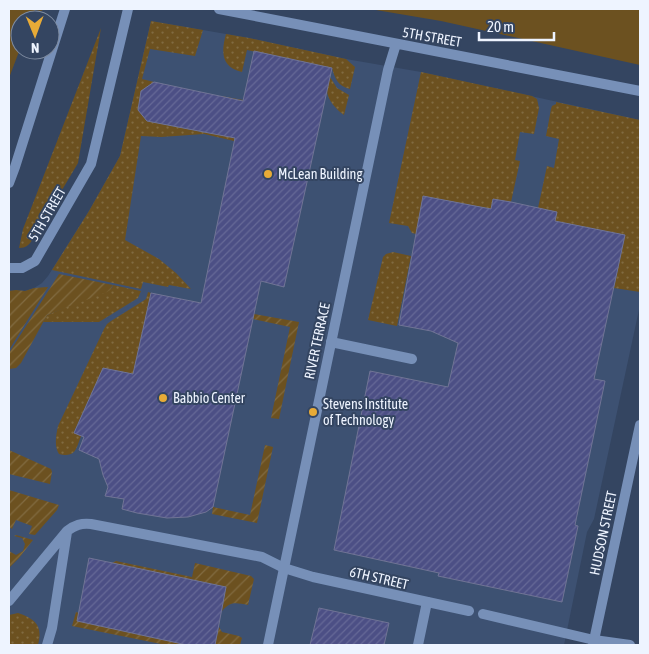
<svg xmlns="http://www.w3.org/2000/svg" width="649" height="654" viewBox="0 0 649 654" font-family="'Asap Condensed',sans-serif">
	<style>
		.built { fill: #3d5172 }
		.grass { fill: url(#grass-dots) }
		.park { fill: #6c5120 }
		.garden { fill: url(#garden-furrows) }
		.building { fill: url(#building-hatch); stroke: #707495 }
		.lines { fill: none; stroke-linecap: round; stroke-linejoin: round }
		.service { stroke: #7790b8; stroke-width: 10 }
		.minor { stroke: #7790b8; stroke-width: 10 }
		.tertiary { stroke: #7790b8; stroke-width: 10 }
		.poi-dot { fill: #e8ab37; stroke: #344561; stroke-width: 2 }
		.labels { text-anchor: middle; stroke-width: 4; stroke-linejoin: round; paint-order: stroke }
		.street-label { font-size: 14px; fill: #eef4ff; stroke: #344561 }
		.poi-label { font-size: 14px; fill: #eef4ff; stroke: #344561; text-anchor: start }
	</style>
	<defs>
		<pattern id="grass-dots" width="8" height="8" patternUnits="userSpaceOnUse" patternTransform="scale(1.25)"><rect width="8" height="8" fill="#6c5120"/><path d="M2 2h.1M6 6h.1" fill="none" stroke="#816b41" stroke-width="1.8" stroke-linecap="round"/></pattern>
		<pattern id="garden-furrows" width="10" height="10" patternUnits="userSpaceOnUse" patternTransform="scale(1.25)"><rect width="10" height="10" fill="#6c5120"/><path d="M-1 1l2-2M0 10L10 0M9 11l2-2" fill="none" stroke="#816b41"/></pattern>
		<pattern id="building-hatch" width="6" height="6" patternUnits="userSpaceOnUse" patternTransform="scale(1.25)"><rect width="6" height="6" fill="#4c4f85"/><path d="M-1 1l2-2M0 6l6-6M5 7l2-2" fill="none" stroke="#666997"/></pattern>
	</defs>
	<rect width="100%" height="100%" fill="#344561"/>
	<!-- built -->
	<path class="built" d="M 151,21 L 249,38 L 346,59 L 421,72 L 640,120 L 640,305 L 594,519 L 587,532 L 564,645 L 9,645 L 9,291 L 16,290 L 25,291 L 34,288 L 42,283 L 48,276 L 89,211 L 120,156 Z"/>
	<!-- grass -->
	<path class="grass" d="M 151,21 L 203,30 L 195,56 L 150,49 L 142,79 L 154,82 L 141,91 L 138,110 L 147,121 L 213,134 L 221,96 L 243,100 L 234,141 L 204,134 L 161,137 L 141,136 L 125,240 L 159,259 L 176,273 L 191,289 L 169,285 L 168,287 L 143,282 L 141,289 L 52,270 L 89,211 L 120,156 Z
		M 101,28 L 78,163 L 33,239 C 29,245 26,248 19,248 L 23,229 Z
		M 226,34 L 249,38 L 346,59 L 355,67 L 350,89 C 338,86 335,79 332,68 L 247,50 L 242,72 C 221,67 221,52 226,34 Z
		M 421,72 L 532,96 L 537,99 L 539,108 L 534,134 L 520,132 L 515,160 L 520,161 L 511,202 L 493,199 L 491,209 L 423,196 L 416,234 L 412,233 L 408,226 L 389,223 Z
		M 330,77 L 337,88 L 349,95 L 344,115 C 337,110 327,100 327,90 C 327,86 329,81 330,77 Z
		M 556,102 L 640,120 L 640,292 L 614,288 L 625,235 L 555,221 L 557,212 L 538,208 L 547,166 L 554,168 L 559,139 L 546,136 L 551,109 L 552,106 L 556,104 Z
		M 393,252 L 411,256 L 397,326 L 368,320 L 383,257 L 386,254 Z
		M 113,285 L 141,291 L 138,298 L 99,322 L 43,322 L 47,315 L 112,288 Z
		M 148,292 L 151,293 L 133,374 L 103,368 L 74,432 L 81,436 C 76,449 76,458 59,454 C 54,447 56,435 58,426 L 104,329 L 107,324 L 111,321 L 143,301 L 146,299 Z
		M 18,613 C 36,619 43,626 38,645 L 9,645 L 9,615 Z"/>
	<!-- park -->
	<path class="park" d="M 9,9 L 45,9 L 41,11 L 35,10 L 31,20 L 20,20 L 20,49 L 9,78 Z
		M 370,9 L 640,9 L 640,65 L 441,21 Z"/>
	<!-- garden -->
	<path class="garden" d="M 59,274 L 113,285 L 110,290 L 107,292 L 47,315 L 21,363 L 16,368 L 9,369 L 9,353 Z
		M 48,287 L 9,350 L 9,291 L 16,290 L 25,291 L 34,288 Z
		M 254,314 L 299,322 L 279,419 L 271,418 L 290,327 L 253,319 Z
		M 265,445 L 273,447 L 257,523 L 212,514 L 213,507 L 250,515 Z
		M 9,450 L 51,469 L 52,472 L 50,484 L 9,474 Z
		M 9,490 L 59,505 L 57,510 L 35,535 L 29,534 L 32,526 L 16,520 L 12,529 L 9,527 Z
		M 16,535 L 33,540 L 19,558 L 9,568 L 9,551 L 16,555 L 23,551 L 25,544 L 22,538 L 14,536 Z
		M 116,561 L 192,577 L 195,563 L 251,576 L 254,579 L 248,605 C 236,603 231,601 222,611 L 226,587 L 112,563 Z
		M 76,612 L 79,613 L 78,621 L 187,645 L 166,645 L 72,626 Z
		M 219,627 L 222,632 L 239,636 L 242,638 L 240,645 L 215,645 Z"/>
	<!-- building -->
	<path class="building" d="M 254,51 L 332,68 L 284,287 L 261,281 L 213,507 L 206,512 L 188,517 L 167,518 L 137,513 L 122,509 L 124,499 L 105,496 L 108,487 L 103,475 L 99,459 L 79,450 L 84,437 L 74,433 L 103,368 L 133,374 L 151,293 L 201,303 L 235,138 L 147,121 L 138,110 L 141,91 L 154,82 L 243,101 Z
		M 423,196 L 491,209 L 493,199 L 511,202 L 557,212 L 555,221 L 625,235 L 594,379 L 605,381 L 575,525 L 578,526 L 562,602 L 438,576 L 439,573 L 334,550 L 370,371 L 448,387 L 458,343 L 431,331 L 399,325 Z
		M 89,558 L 226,587 L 215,645 L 187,645 L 77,621 Z
		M 319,608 L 389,623 L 384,645 L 310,645 Z"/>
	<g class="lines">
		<!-- service -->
		<path class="service" d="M 331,342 L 412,359
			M 9,601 L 67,531 C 75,525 81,523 91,524 L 262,557 L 284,568
			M 47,645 L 52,628 L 67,532
			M 418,645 L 427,602"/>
		<!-- minor -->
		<path class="minor" d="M 219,9 L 640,91
			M 9,268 L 22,268 L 35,261 L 91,164 L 128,9
			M 284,568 L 313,577 L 469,611
			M 483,614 L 594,640 L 630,645
			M 268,645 L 388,70 L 396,44"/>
		<!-- tertiary -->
		<path class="tertiary" d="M 9,183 L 15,167 L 65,9
			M 593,645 L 640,425"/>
	</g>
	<!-- markers -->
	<g class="poi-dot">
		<circle cx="268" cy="174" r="5"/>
		<circle cx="163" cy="398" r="5"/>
		<circle cx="313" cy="412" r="5"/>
	</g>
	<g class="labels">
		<!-- street labels -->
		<g class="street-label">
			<text transform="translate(432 37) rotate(10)" y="5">5TH STREET</text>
			<text transform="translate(47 214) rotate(-60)" y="5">5TH STREET</text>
			<text transform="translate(317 341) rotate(-78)" y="5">RIVER TERRACE</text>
			<text transform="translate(603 533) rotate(-78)" y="5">HUDSON STREET</text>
			<text transform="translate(379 578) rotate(13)" y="5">6TH STREET</text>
		</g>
		<!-- poi labels -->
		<g class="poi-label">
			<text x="278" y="179">McLean Building</text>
			<text x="173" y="403">Babbio Center</text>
			<text x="323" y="409">Stevens Institute<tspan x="323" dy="16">of Technology</tspan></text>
		</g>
	</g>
	<!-- border -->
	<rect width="649" height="654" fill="none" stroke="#eef4ff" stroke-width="20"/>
	<!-- north arrow -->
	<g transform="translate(35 35) rotate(179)"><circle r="24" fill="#344561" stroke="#7e8ba0"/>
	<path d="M0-4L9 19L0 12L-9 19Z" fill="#e8ab37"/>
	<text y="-8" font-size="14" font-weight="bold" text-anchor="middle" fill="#eef4ff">N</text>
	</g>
	<!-- scale -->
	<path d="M479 32v8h75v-8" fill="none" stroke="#eef4ff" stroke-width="2.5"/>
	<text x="487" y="32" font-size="15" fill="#eef4ff" stroke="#344561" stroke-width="4" paint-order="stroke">20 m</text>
</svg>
